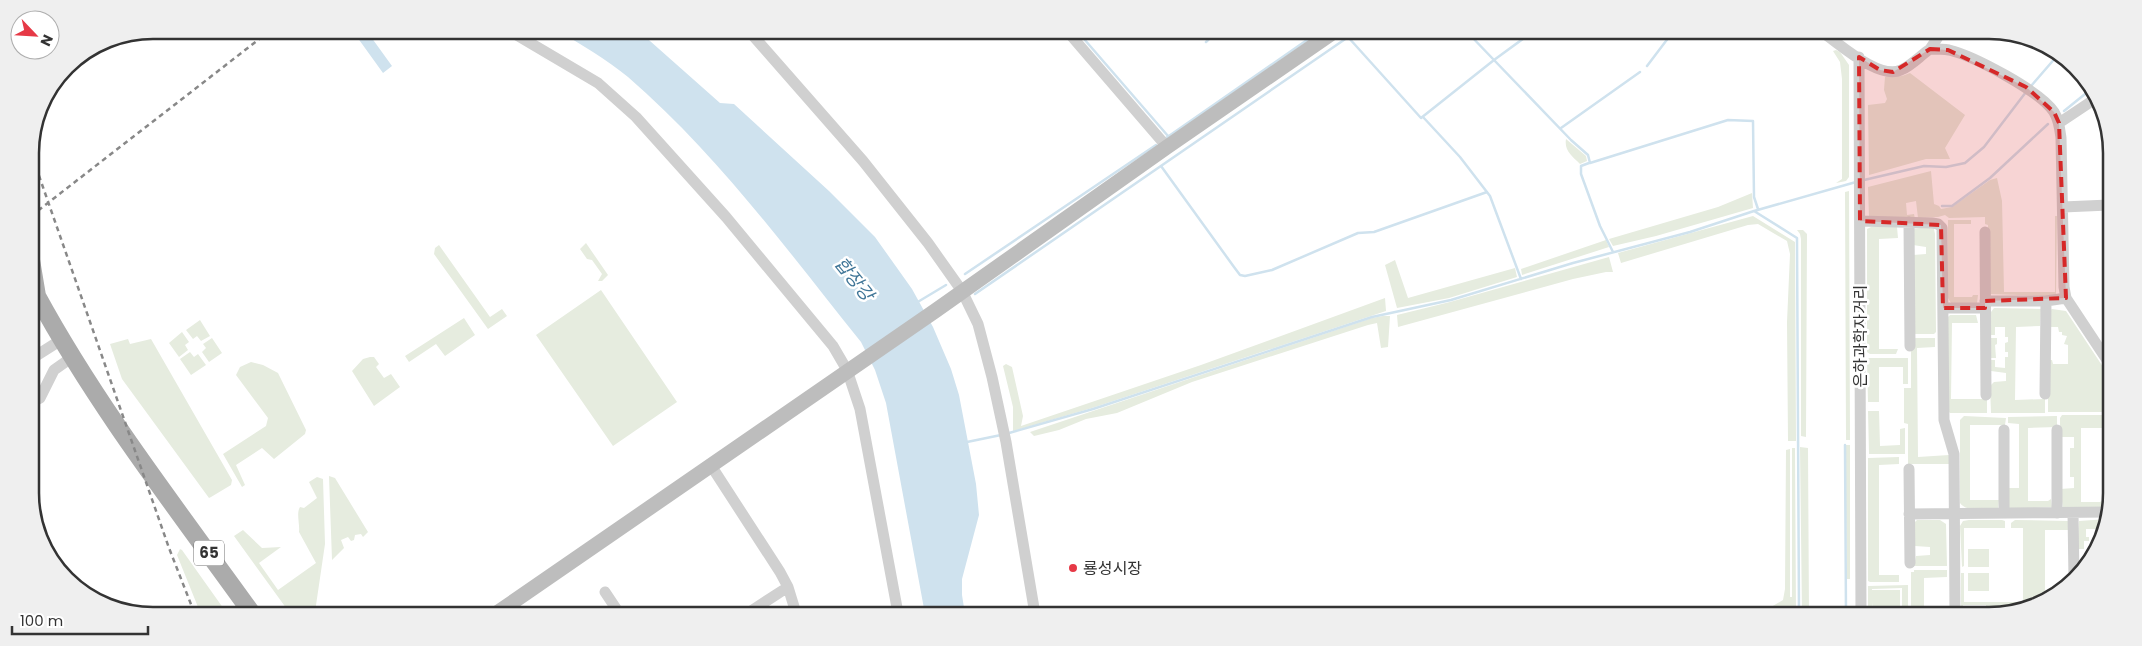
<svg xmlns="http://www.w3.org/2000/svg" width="2142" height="646" viewBox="0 0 2142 646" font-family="Poppins,'Noto Sans KR',sans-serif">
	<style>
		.green { fill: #e6ecdf }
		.water { fill: #cfe2ee }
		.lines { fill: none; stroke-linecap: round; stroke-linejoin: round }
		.stream { stroke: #cfe2ee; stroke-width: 2.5 }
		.street { stroke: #d0d0d0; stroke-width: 11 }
		.secondary { stroke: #bdbdbd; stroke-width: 15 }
		.primary { stroke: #ababab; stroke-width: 18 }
		.rail { stroke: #888; stroke-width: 2.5; stroke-dasharray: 5 4; stroke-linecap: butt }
		.marked { fill: #d62828; fill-opacity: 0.2; stroke: #d62828; stroke-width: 4; stroke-dasharray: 10 6; stroke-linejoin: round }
		.poi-dot { fill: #e63946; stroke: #fff; stroke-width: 2 }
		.labels { text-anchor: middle; stroke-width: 5; stroke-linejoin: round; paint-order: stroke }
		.shield { fill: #fff; stroke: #707070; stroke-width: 1 }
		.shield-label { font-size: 15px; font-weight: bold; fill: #333 }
		.street-label { font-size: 16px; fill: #333; stroke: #fff }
		.poi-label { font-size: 16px; fill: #333; stroke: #fff; text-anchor: start }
		.water-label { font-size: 18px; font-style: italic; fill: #3f7597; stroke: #fff }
		.rim { fill: none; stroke: #333; stroke-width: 2.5 }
	</style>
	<rect width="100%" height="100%" fill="#fff"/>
	<!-- green -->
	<path class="green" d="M 1836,50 L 1840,52 L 1849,65 L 1849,177 L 1846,181 L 1836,183 L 1842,179 L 1842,79 L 1840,62 L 1833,51 Z
		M 1910,73 L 1965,115 L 1945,148 L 1950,159 L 1926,159 L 1869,175 L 1868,105 L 1885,103 L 1887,99 L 1884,90 L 1885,77 L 1902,76 Z
		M 1566,139 L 1586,156 L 1587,161 L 1580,164 C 1572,156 1564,151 1566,139 Z
		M 1931,171 L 1934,204 L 1939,206 L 1941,209 L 1952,207 L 1990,180 L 1997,178 L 2002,201 L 2004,292 L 2055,292 L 2055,216 L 2057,216 L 2056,294 L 2051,296 L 1990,294 L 1988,290 L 1988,225 L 1985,224 L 1985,217 L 1949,218 L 1945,215 L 1938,217 L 1918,218 L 1916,201 L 1906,203 L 1907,215 L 1914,214 L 1915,219 L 1869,216 L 1868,187 Z
		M 1849,191 L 1850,440 L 1846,440 L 1845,192 Z
		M 1752,193 L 1753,208 L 1656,236 L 1613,246 L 1609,239 L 1718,207 Z
		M 1753,216 L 1795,242 L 1796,441 L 1788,441 L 1787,322 L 1790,254 L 1787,241 L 1758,224 L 1748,225 L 1621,263 L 1618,253 Z
		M 1948,220 L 1971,220 L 1971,224 L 1954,224 L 1954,297 L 1972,297 L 1973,295 L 1978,295 L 1977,303 L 1951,303 L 1948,298 Z
		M 1871,227 L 1897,227 L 1898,238 L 1879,239 L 1879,349 L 1898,349 L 1896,354 L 1870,354 L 1867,352 L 1867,229 Z
		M 1929,227 L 1934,229 L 1935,234 L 1936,332 L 1934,334 L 1913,334 L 1913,255 L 1926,254 L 1926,247 L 1913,245 L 1913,229 Z
		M 1797,230 L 1803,230 L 1807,234 L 1806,437 L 1801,436 L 1801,239 L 1800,234 Z
		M 1606,240 L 1609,247 L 1522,275 L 1521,269 Z
		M 586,243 L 608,275 L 602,281 L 598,281 L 602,274 L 592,260 L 587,259 L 580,249 Z
		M 439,245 L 490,317 L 502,309 L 507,316 L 488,329 L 434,254 L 435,248 Z
		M 1609,257 L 1613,272 L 1606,272 L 1573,279 L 1398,327 L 1397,315 L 1450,302 Z
		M 1395,260 L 1408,298 L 1515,268 L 1517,277 L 1449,298 L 1397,308 L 1385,265 Z
		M 601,290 L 677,402 L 613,446 L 536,335 Z
		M 1385,298 L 1386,311 L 1092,408 L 1013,431 L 1013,407 L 1003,366 L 1006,364 L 1012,367 L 1023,416 L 1021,426 L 1201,365 Z
		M 1994,308 L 2041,309 L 2040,326 L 2016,327 L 2015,400 L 2045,399 L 2045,413 L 1991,413 L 1990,386 L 1994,382 L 2006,381 L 2006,373 L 1991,371 L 1991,360 L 1995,360 L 1995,367 L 2005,368 L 2005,357 L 2008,357 L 2008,352 L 2005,352 L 2005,343 L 2008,342 L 2008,337 L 2005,337 L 2005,327 L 1995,327 L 1995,335 L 1991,335 L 1991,312 Z
		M 2052,309 L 2066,311 L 2109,376 L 2108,412 L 2048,412 L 2048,360 L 2052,360 L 2053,364 L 2068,364 L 2068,345 L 2064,344 L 2067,336 L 2062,335 L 2062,332 L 2059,332 L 2058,327 L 2049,327 L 2050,310 Z
		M 1950,315 L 1976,315 L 1978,323 L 1952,323 L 1951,399 L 1987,399 L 1987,413 L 1950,413 L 1947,410 L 1948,317 Z
		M 1383,316 L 1390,316 L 1388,347 L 1381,348 L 1377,323 L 1368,325 L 1192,382 L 1117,413 L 1086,419 L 1059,430 L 1034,436 L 1030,432 L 1372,318 Z
		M 464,318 L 475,335 L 445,356 L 436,344 L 409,362 L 405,356 Z
		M 200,320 L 210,336 L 201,341 L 197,336 L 193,339 L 186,330 Z
		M 182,332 L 189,342 L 185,345 L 188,350 L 179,357 L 169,343 Z
		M 212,338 L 222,353 L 209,362 L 202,352 L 206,348 L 203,344 Z
		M 1913,338 L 1935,338 L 1935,347 L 1917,348 L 1918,457 L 1949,455 L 1949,464 L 1908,464 L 1908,424 L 1904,423 L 1904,388 L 1911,388 L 1911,347 Z
		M 1991,338 L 1997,338 L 1997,344 L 1995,345 L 1996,358 L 1991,358 Z
		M 128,339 L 130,344 L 151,339 L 232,480 L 231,485 L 211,497 L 209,498 L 122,379 L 110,344 Z
		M 190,352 L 194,357 L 198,354 L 206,365 L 191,375 L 180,359 Z
		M 370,357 L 374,357 L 379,364 L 376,367 L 384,378 L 391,374 L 400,387 L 374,406 L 352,371 L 363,359 Z
		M 1869,358 L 1908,358 L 1908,384 L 1903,384 L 1903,367 L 1879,367 L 1879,402 L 1868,402 L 1867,360 Z
		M 251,362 L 263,365 L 278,373 L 306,430 L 305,434 L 274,459 L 262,448 L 236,465 L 245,485 L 242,487 L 223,454 L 266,426 L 268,418 L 236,375 L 240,367 Z
		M 1868,411 L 1879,411 L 1880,446 L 1900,445 L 1900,429 L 1905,428 L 1905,454 L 1869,454 Z
		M 2062,415 L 2108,415 L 2108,428 L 2081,428 L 2081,502 L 2100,502 L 2104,499 L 2106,502 L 2104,508 L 2063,508 L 2060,489 L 2074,488 L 2074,477 L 2070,477 L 2070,448 L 2074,448 L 2074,437 L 2060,437 L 2060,418 Z
		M 1964,416 L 2006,418 L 2005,425 L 1970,425 L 1970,500 L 1999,500 L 1998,508 C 1986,508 1967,513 1960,503 L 1960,420 Z
		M 2057,416 L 2057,427 L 2028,428 L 2028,501 L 2048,501 L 2051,499 L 2052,507 L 2007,509 L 2007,488 L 2019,488 L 2019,424 L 2008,423 L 2008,417 Z
		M 1845,445 L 1850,445 L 1850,579 L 1847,579 Z
		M 1800,447 L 1808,448 L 1809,615 L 1802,615 Z
		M 1792,448 L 1795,448 L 1796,615 L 1786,615 L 1786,607 L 1775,607 L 1772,615 L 1769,615 L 1771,607 L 1783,600 L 1785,589 L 1786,450 L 1790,449 L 1790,597 L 1792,597 Z
		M 1899,457 L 1899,464 L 1879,465 L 1879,575 L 1899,575 L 1899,582 L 1870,582 L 1868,581 L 1868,458 Z
		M 329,476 L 335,478 L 368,532 L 363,537 L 361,534 L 355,535 L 354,540 L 351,541 L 348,537 L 341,540 L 344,548 L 332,560 Z
		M 317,477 L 323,479 L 325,544 L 315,612 L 289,612 L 234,536 L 243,530 L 262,548 L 281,547 L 259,563 L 278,590 L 316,563 L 299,532 C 300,524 296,513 300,507 L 304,508 L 317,498 L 309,482 Z
		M 2108,519 L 2108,525 L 2104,534 L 2100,535 L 2099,529 L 2086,529 L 2086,537 L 2089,537 L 2089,541 L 2084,541 L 2084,549 L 2077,549 L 2079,521 Z
		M 1917,520 L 1940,520 L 1946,524 L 1947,566 L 1914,566 L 1916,556 L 1930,555 L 1930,547 L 1915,546 L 1915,522 Z
		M 1969,520 L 2002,520 L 2005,521 L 2005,528 L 1964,528 L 1964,566 L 1962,567 L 1960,526 L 1963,521 Z
		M 2015,520 L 2069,521 L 2070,530 L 2045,530 L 2045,598 L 1997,616 L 1986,616 L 1986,605 L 1963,605 L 1963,616 L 1961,616 L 1961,573 L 1964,573 L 1964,602 L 2023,602 L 2023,528 L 2011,528 L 2011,523 Z
		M 180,549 L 182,550 L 226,612 L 200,612 L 177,555 Z
		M 1968,549 L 1989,549 L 1989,567 L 1968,567 Z
		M 1914,570 L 1947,570 L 1947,577 L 1924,578 L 1924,616 L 1911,616 L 1911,572 L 1914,572 Z
		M 1968,573 L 1989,573 L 1989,591 L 1968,591 Z
		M 1908,585 L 1908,609 L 1902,609 L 1902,588 L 1872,589 L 1872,590 L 1900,590 L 1900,616 L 1873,615 L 1872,602 L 1872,615 L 1868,615 L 1868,586 Z"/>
	<!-- water -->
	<path class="water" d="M 352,30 L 366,30 L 392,66 L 383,73 Z
		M 558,31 L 638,31 L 641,33 L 720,103 L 734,104 L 829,191 L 875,237 L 912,289 L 933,327 L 951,369 L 959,395 L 976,484 L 979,515 L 962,579 L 962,595 L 965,614 L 925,614 L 886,403 L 875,370 L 861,342 C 788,251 717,154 628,77 C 606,59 582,45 558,31 Z"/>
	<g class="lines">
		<!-- stream -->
		<path class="stream" d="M 1078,32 L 1168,136
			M 1468,33 L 1571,140 L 1588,155 L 1590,163 L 1728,120 L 1753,121 L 1754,197 L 1758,209
			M 1348,37 L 1421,118 L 1494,60 L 1531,33
			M 1206,42 L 1216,32
			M 1647,66 L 1672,33
			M 2031,86 L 2057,56
			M 2064,111 L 2090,90
			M 1423,117 L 1460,157 L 1490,196 L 1521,279
			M 1561,128 L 1640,72
			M 1166,138 L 1317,33
			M 1589,163 L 1581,166 L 1581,174 L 1600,226 L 1613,252
			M 1161,166 L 1234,267 L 1240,275 L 1245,276 L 1272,270 L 1358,233 L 1374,232 L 1487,192
			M 1864,180 L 1924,166 L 1946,167 L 1965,163 L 1984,147 L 2026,92
			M 1942,206 L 1952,206 L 1990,178 L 2048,124
			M 1754,211 L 1797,238 L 1799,615
			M 965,274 L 1156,145
			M 975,294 L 1354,33
			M 916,303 L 946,285
			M 1009,433 L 1093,409 L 1372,317 L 1451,300 L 1573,263 L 1690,232 L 1754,211 L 1856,182
			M 967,442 L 1001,435
			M 1845,445 L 1846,615"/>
		<!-- street -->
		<path class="street" d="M 510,31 L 598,83 L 636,117 L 726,217 L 833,346 L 847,370 L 860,409 L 898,613
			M 749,31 L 863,161 L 928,243 L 962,291 L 978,324 L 992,377 L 1006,442 L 1035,614
			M 1068,32 L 1167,147
			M 1825,34 C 1842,46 1880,80 1901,70 C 1911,66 1921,55 1930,49 C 1936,49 1943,49 1949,50 C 1974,56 2040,91 2054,112 C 2059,120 2060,130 2061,138 L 2064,287 L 2066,298 L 2109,363
			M 1930,49 L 1940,34
			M 1859,57 L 1861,615
			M 2059,123 L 2095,99
			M 2063,207 L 2109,205
			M 1860,221 L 1932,223 L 1938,224 L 1942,228 L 1944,420 L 1954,454 L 1955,616
			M 1909,222 L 1910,346
			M 1985,232 L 1986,395
			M 1985,301 L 2046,301 L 2066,298
			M 1943,308 L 1985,308
			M 31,359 L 61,340
			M 2045,394 L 2046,301
			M 32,402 L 40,398 L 54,370 L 71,358
			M 2004,430 L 2004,513
			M 2057,430 L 2057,513
			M 710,464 L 780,572 L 788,587 L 796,613
			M 1909,469 L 1910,563
			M 2073,513 L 2074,580
			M 1909,514 L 2108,512
			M 605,592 L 619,613
			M 748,613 L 788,587"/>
		<!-- secondary -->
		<path class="secondary" d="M 497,613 L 935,311 L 1167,147 L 1332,33"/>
		<!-- primary -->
		<path class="primary" d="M 31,260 L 37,296
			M 31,290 L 37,296 C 98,408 177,509 251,612"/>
		<!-- rail -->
		<path class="rail" d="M 30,150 L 169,548 L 194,612
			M 31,216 L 271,30"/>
	</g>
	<!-- marked area -->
	<path class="marked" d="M 1930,49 L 1948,50 L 2026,87 L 2054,112 L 2059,123 L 2066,298 L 1985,301 L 1985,308 L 1943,308 L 1941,225 L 1860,221 L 1859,57 L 1880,70 L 1893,72 Z"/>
	<!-- markers -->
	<circle class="poi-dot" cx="1073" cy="568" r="5"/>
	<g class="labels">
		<!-- shield labels -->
		<rect class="shield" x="194" y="540.5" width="30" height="25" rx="4"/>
		<g class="shield-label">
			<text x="209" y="558">65</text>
		</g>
		<!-- street labels -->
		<g class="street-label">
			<text transform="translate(1860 336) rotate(-90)" y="6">은하과학자거리</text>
		</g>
		<!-- poi labels -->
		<g class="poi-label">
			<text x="1083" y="574">룡성시장</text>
		</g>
		<!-- water labels -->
		<g class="water-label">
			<text transform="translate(854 279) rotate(51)" y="6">합장강</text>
		</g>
	</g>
	<!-- crop -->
	<path d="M0 0H2142V646H0ZM153 39H1989A114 114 0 0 1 2103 153V493A114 114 0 0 1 1989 607H153A114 114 0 0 1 39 493V153A114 114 0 0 1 153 39Z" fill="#efefef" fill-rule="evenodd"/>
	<path class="rim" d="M153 39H1989A114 114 0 0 1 2103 153V493A114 114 0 0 1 1989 607H153A114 114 0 0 1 39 493V153A114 114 0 0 1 153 39Z"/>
	<!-- north arrow -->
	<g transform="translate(35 35) rotate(115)"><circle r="24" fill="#ffffff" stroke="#adadad"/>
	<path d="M0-4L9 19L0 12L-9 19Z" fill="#e63946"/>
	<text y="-8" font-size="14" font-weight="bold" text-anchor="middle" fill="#333333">N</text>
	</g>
	<!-- scale -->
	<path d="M12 626v8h136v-8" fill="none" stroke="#333333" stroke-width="2.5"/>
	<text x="20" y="626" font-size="15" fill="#333333" stroke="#ffffff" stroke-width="4" paint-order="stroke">100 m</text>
</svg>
